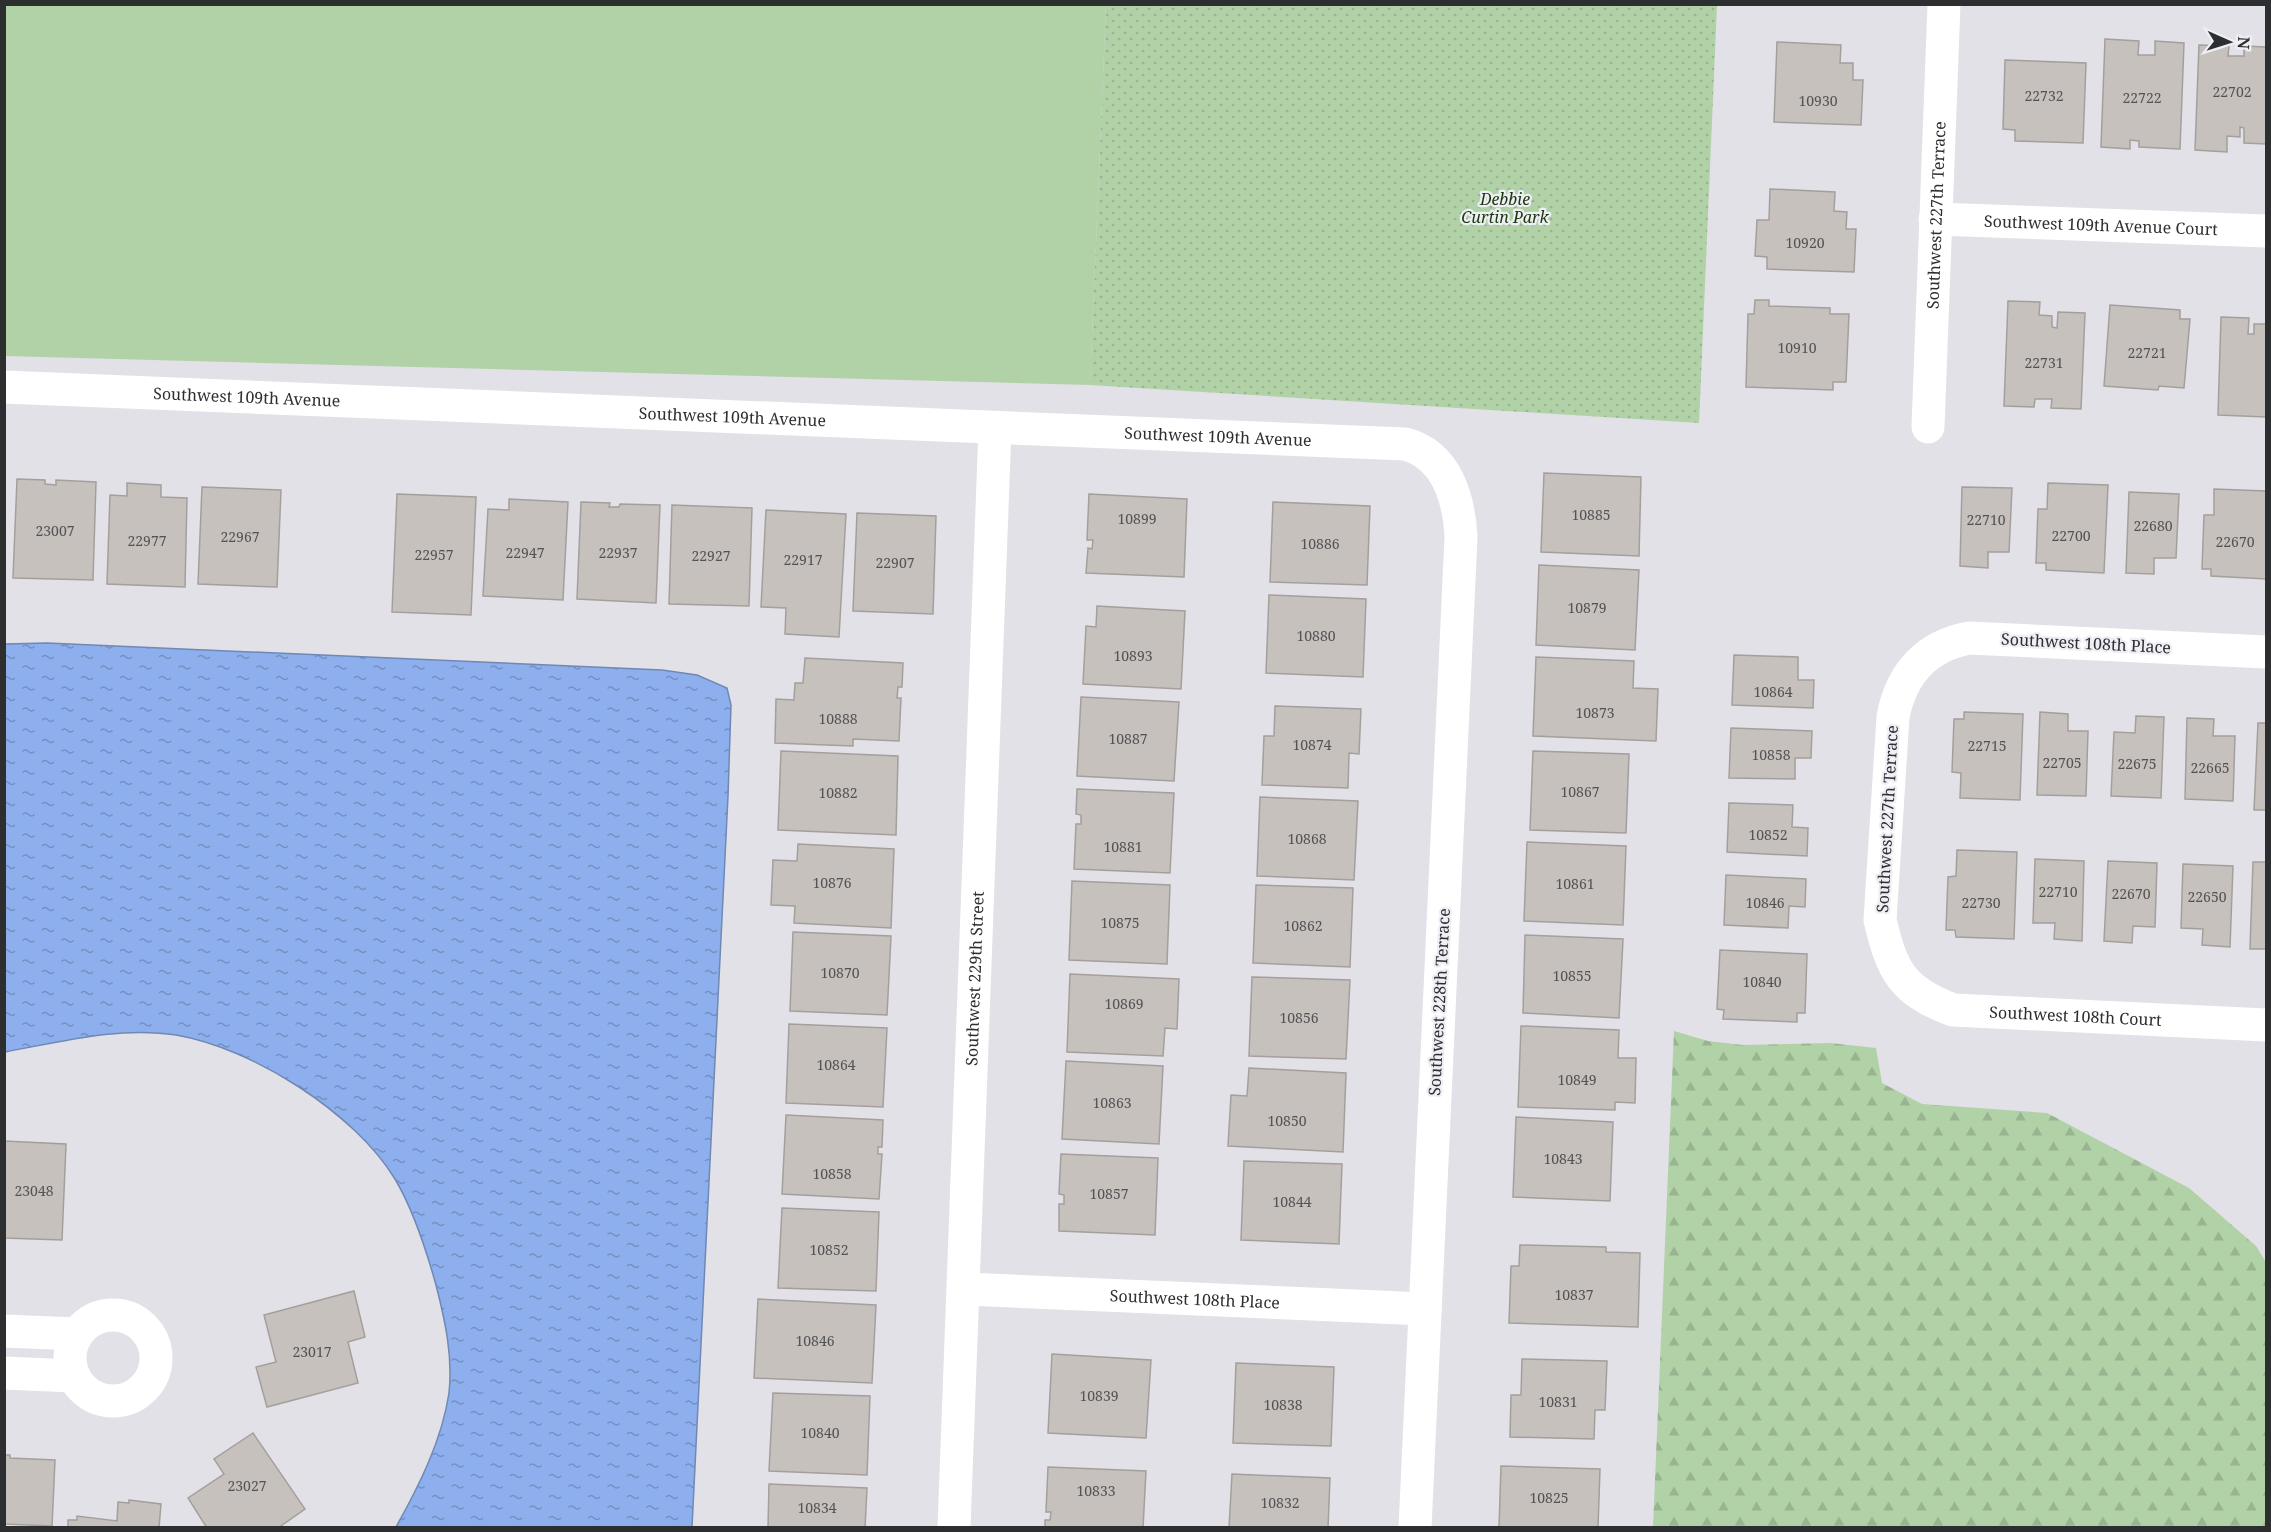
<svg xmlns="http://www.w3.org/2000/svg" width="2271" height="1532" viewBox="0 0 2271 1532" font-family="'Noto Serif',serif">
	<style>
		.green { fill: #b1d1a7 }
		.forest { fill: url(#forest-firs) }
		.park { fill: url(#park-dots) }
		.water { fill: url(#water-ripples); stroke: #7088b4; stroke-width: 1.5 }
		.building { fill: #c7c1be; stroke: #a59f9c; stroke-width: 1.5 }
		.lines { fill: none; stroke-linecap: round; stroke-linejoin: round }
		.minor { stroke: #fff; stroke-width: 33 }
		.labels { text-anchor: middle; stroke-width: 4.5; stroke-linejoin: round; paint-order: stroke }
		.number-label { font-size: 14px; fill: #545354 }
		.park-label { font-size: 16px; font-style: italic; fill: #1a380e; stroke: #eeeef4 }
		.street-label { font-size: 16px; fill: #2d2e30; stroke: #eeeef4 }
	</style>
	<defs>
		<pattern id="forest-firs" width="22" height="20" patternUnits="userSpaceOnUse" patternTransform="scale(1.5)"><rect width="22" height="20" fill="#b1d1a7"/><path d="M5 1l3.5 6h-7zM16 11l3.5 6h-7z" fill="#99b490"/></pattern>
		<pattern id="park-dots" width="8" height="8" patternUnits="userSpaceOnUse" patternTransform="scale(1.5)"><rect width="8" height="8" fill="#b1d1a7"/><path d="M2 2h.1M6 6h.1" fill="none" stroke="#99b490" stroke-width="1.8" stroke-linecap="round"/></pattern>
		<pattern id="water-ripples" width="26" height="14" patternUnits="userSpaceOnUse" patternTransform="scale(1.5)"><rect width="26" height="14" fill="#8dafed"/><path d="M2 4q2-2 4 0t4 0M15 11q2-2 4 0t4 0" fill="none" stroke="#748fc0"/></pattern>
	</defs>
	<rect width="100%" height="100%" fill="#e1e1e7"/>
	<!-- green -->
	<path class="green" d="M 5,5 L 1106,5 L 1090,385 L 5,356 Z"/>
	<!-- forest -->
	<path class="forest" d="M 1674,1031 L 1708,1041 L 1743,1045 L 1830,1043 L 1876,1048 L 1882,1083 L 1922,1104 L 2047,1113 L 2189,1188 L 2256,1246 L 2266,1262 L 2266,1527 L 1653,1527 Z"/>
	<!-- park -->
	<path class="park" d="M 1106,5 L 1717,5 L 1699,423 L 1090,385 Z"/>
	<!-- water -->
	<path class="water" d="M 47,643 L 662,670 L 697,675 L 727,688 L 731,705 L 728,796 L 692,1527 L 396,1527 C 419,1486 442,1440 449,1393 C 453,1356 445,1320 436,1285 C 426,1249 414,1211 395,1179 C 354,1112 252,1048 176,1035 C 119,1026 60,1042 5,1052 L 5,644 Z"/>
	<!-- building -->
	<path class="building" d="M 2105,39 L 2139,41 L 2138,55 L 2155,55 L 2155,41 L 2184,43 L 2180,149 L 2139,147 L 2139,141 L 2130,140 L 2130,149 L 2101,147 Z
		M 1777,42 L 1841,45 L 1840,63 L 1853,63 L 1853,80 L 1863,80 L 1861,125 L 1774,122 Z
		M 2199,45 L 2229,46 L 2228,56 L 2244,56 L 2244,46 L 2266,47 L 2266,144 L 2244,143 L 2244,128 L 2240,127 L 2240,137 L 2227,136 L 2227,152 L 2195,150 Z
		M 2005,60 L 2086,63 L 2083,143 L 2015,141 L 2015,130 L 2003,129 Z
		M 1770,189 L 1835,192 L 1834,211 L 1847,212 L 1846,229 L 1856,229 L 1854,272 L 1767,269 L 1767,257 L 1755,256 L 1757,220 L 1769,220 Z
		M 1755,300 L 1769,300 L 1769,306 L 1830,308 L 1830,314 L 1849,314 L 1846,382 L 1833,382 L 1833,390 L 1746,387 L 1748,314 L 1754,314 Z
		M 2008,301 L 2040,302 L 2039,315 L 2052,316 L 2052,327 L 2057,328 L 2058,312 L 2085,313 L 2081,409 L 2051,408 L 2052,399 L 2035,399 L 2034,407 L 2004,406 Z
		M 2110,305 L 2180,310 L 2180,319 L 2190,319 L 2184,388 L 2159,386 L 2158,390 L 2104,386 Z
		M 2221,317 L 2249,318 L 2248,334 L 2254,334 L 2254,324 L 2266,324 L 2266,417 L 2218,415 Z
		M 1544,473 L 1641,477 L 1639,556 L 1541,552 Z
		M 17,479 L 45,480 L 45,484 L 56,485 L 56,480 L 96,482 L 93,580 L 13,578 Z
		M 127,483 L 161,485 L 161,497 L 187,498 L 185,587 L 107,584 L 110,495 L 127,496 Z
		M 2048,483 L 2108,485 L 2104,573 L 2046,570 L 2046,563 L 2036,563 L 2038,509 L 2047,509 Z
		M 202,487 L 281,490 L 277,587 L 198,584 Z
		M 1962,487 L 2012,488 L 2009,552 L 1988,552 L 1988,568 L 1960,566 Z
		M 2214,489 L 2266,491 L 2266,579 L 2211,576 L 2211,569 L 2202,569 L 2204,515 L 2214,515 Z
		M 2129,492 L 2179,494 L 2176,558 L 2154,558 L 2154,574 L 2126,573 Z
		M 397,494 L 476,497 L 471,615 L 392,612 Z
		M 1089,494 L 1187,499 L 1184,577 L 1086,573 L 1088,548 L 1092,549 L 1093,540 L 1087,540 Z
		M 509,499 L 568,502 L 563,600 L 483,596 L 488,509 L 509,510 Z
		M 581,502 L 610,503 L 609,507 L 619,507 L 620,504 L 660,505 L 656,603 L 577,599 Z
		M 1273,502 L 1370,506 L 1367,585 L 1270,582 Z
		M 672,505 L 752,508 L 749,606 L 669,604 Z
		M 766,510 L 846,514 L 839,637 L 785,634 L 786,608 L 761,607 Z
		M 857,513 L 936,516 L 933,614 L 853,611 Z
		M 1539,565 L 1639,570 L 1635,650 L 1536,645 Z
		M 1269,595 L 1366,599 L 1363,677 L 1266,673 Z
		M 1097,606 L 1185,611 L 1181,689 L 1083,684 L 1086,626 L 1096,627 Z
		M 1734,655 L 1798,657 L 1798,680 L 1814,680 L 1813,708 L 1732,705 Z
		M 1536,657 L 1634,661 L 1633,688 L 1658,689 L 1656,741 L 1533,736 Z
		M 805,658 L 903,663 L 902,687 L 898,687 L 897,698 L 901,698 L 899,741 L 853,739 L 853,746 L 775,743 L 776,699 L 794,700 L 795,683 L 803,683 Z
		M 1081,697 L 1179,702 L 1174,781 L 1077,776 Z
		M 1275,706 L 1361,709 L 1359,754 L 1349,753 L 1348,788 L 1262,785 L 1264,736 L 1274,736 Z
		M 1964,712 L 2023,714 L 2020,800 L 1960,798 L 1961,773 L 1952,772 L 1954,719 L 1964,719 Z
		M 2040,712 L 2068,714 L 2068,731 L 2088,731 L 2086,796 L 2037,795 Z
		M 2136,716 L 2164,717 L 2161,798 L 2111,796 L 2114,732 L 2135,733 Z
		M 2187,718 L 2214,719 L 2213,736 L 2235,736 L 2233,801 L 2185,799 Z
		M 2258,723 L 2266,723 L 2266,810 L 2254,810 Z
		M 1731,728 L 1812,731 L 1811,758 L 1795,758 L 1795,779 L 1729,778 Z
		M 781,751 L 898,756 L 896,835 L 778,830 Z
		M 1533,751 L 1629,754 L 1626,833 L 1530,830 Z
		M 1077,789 L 1174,793 L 1170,873 L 1074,869 L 1076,824 L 1081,824 L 1081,815 L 1076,814 Z
		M 1260,797 L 1358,801 L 1354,880 L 1257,876 Z
		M 1729,803 L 1793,805 L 1792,827 L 1808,828 L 1807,856 L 1727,852 Z
		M 1527,842 L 1626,846 L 1623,925 L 1524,921 Z
		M 798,844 L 894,849 L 891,928 L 794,923 L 795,906 L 771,905 L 773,860 L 797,861 Z
		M 1957,850 L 2017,852 L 2014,939 L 1956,937 L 1955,930 L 1946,930 L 1948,877 L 1956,876 Z
		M 2035,859 L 2084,861 L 2082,941 L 2054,939 L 2055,923 L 2033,923 Z
		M 2108,861 L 2157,863 L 2155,927 L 2133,926 L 2132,943 L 2104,941 Z
		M 2253,862 L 2266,862 L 2266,949 L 2250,949 Z
		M 2183,864 L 2233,866 L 2230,947 L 2202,945 L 2203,929 L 2181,928 Z
		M 1726,875 L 1806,879 L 1805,907 L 1789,906 L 1788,928 L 1724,925 Z
		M 1072,881 L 1170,885 L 1167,964 L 1069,960 Z
		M 1256,885 L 1353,888 L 1350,967 L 1253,963 Z
		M 793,932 L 891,936 L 887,1015 L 790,1011 Z
		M 1525,935 L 1623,939 L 1619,1018 L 1523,1013 Z
		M 1720,950 L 1807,954 L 1805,1013 L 1797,1013 L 1797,1022 L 1723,1019 L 1724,1010 L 1717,1009 Z
		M 1070,974 L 1179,979 L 1177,1029 L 1165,1028 L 1163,1056 L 1067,1052 Z
		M 1252,977 L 1350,980 L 1346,1059 L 1249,1056 Z
		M 789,1024 L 887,1028 L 883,1107 L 786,1103 Z
		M 1521,1026 L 1619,1030 L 1618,1058 L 1636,1058 L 1635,1103 L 1615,1102 L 1615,1110 L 1518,1107 Z
		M 1066,1061 L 1163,1066 L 1159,1144 L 1062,1139 Z
		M 1249,1068 L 1346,1073 L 1343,1152 L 1228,1146 L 1231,1095 L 1247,1096 Z
		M 786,1115 L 883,1120 L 882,1147 L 878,1147 L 878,1154 L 882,1154 L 879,1199 L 782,1194 Z
		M 1516,1117 L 1613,1122 L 1610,1201 L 1513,1197 Z
		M 4,1141 L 66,1144 L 62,1240 L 4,1238 Z
		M 1061,1154 L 1158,1158 L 1155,1235 L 1059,1231 L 1059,1204 L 1064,1204 L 1064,1195 L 1059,1194 Z
		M 1244,1161 L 1342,1164 L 1339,1244 L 1241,1240 Z
		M 782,1208 L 879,1212 L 876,1291 L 778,1288 Z
		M 1520,1245 L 1606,1247 L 1606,1252 L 1640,1253 L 1638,1327 L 1509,1323 L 1511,1266 L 1519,1266 Z
		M 354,1291 L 365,1337 L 348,1342 L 358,1383 L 267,1407 L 256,1367 L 276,1362 L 264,1315 Z
		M 758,1299 L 876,1305 L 872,1383 L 754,1378 Z
		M 1052,1354 L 1151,1360 L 1146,1438 L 1048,1433 Z
		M 1522,1359 L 1607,1361 L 1605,1410 L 1595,1410 L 1594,1439 L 1510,1437 L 1511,1395 L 1521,1395 Z
		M 1236,1363 L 1334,1367 L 1331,1446 L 1233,1443 Z
		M 773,1393 L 870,1396 L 867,1475 L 769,1471 Z
		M 253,1433 L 305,1509 L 278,1528 L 207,1528 L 188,1498 L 224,1474 L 214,1459 Z
		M 4,1455 L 10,1455 L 10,1458 L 55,1460 L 52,1526 L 4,1524 Z
		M 1501,1466 L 1600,1469 L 1598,1528 L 1499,1528 Z
		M 1048,1467 L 1146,1471 L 1143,1528 L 1045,1528 L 1045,1520 L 1050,1520 L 1051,1512 L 1046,1512 Z
		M 1232,1474 L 1330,1478 L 1328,1528 L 1229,1528 Z
		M 769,1484 L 867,1488 L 865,1528 L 768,1528 Z
		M 129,1500 L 161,1504 L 159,1528 L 68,1528 L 68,1520 L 77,1520 L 77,1516 L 117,1521 L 118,1502 L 129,1503 Z"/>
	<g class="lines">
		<!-- minor -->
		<g class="minor">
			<path id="s1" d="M 1935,219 L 2266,231"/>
			<path id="s2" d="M 4,387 L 1405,444 C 1447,455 1459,499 1461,537 L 1415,1528"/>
			<path id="s3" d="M 1928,427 L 1944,4"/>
			<path id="s4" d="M 2266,652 L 1969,638 C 1926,646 1901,674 1893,717 L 1880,920 C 1892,971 1902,991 1953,1010 L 2266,1025"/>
			<path id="s5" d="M 965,1289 L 1425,1309"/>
			<circle cx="113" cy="1358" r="43"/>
			<path d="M 4,1331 L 77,1334"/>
			<path d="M 4,1373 L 74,1376"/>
			<path id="s6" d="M 954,1528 L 995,428"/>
		</g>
	</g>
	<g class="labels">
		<!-- number labels -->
		<g class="number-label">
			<text x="2232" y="97">22702</text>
			<text x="2044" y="101">22732</text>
			<text x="2142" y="103">22722</text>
			<text x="1818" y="106">10930</text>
			<text x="1805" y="248">10920</text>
			<text x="1797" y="353">10910</text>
			<text x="2147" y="358">22721</text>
			<text x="2044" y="368">22731</text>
			<text x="1591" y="520">10885</text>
			<text x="1137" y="524">10899</text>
			<text x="1986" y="525">22710</text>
			<text x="2153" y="531">22680</text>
			<text x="55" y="536">23007</text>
			<text x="2071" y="541">22700</text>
			<text x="240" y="542">22967</text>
			<text x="147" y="546">22977</text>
			<text x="2235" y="547">22670</text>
			<text x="1320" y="549">10886</text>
			<text x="525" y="558">22947</text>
			<text x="618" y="558">22937</text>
			<text x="434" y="560">22957</text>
			<text x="711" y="561">22927</text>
			<text x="803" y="565">22917</text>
			<text x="895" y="568">22907</text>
			<text x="1587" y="613">10879</text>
			<text x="1316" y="641">10880</text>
			<text x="1133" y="661">10893</text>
			<text x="1773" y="697">10864</text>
			<text x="1595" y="718">10873</text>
			<text x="838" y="724">10888</text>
			<text x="1128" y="744">10887</text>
			<text x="1312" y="750">10874</text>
			<text x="1987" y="751">22715</text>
			<text x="1771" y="760">10858</text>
			<text x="2062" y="768">22705</text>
			<text x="2137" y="769">22675</text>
			<text x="2210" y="773">22665</text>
			<text x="1580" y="797">10867</text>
			<text x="838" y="798">10882</text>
			<text x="1768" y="840">10852</text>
			<text x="1307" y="844">10868</text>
			<text x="1123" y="852">10881</text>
			<text x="832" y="888">10876</text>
			<text x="1575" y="889">10861</text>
			<text x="2058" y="897">22710</text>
			<text x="2131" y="899">22670</text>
			<text x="2207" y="902">22650</text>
			<text x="1765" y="908">10846</text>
			<text x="1981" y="908">22730</text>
			<text x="1120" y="928">10875</text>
			<text x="1303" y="931">10862</text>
			<text x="840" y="978">10870</text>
			<text x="1572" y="981">10855</text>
			<text x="1762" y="987">10840</text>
			<text x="1124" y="1009">10869</text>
			<text x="1299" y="1023">10856</text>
			<text x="836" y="1070">10864</text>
			<text x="1577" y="1085">10849</text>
			<text x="1112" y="1108">10863</text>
			<text x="1287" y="1126">10850</text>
			<text x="1563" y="1164">10843</text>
			<text x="832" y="1179">10858</text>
			<text x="34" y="1196">23048</text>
			<text x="1109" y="1199">10857</text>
			<text x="1292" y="1207">10844</text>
			<text x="829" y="1255">10852</text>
			<text x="1574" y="1300">10837</text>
			<text x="815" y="1346">10846</text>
			<text x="312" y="1357">23017</text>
			<text x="1099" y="1401">10839</text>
			<text x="1558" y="1407">10831</text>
			<text x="1283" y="1410">10838</text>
			<text x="820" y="1438">10840</text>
			<text x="247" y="1491">23027</text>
			<text x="1096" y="1496">10833</text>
			<text x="1549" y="1503">10825</text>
			<text x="1280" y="1508">10832</text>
			<text x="817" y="1513">10834</text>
		</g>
		<!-- park labels -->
		<g class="park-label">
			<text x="1505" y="205">Debbie<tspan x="1505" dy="18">Curtin Park</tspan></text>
		</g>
		<!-- street labels -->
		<g class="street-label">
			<text dy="6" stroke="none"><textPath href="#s3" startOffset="212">Southwest 227th Terrace</textPath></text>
			<text dy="6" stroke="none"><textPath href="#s1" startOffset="166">Southwest 109th Avenue Court</textPath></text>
			<text dy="6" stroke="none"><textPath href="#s2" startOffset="243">Southwest 109th Avenue</textPath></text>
			<text dy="6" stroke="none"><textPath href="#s2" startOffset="729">Southwest 109th Avenue</textPath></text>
			<text dy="6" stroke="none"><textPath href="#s2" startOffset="1215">Southwest 109th Avenue</textPath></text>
			<text transform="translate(2086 643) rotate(3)" y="6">Southwest 108th Place</text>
			<text transform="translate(1887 819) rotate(-87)" y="6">Southwest 227th Terrace</text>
			<text dy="6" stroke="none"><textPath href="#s6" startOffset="550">Southwest 229th Street</textPath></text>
			<text transform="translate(1439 1002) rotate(-87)" y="6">Southwest 228th Terrace</text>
			<text dy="6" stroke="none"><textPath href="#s4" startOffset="864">Southwest 108th Court</textPath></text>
			<text dy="6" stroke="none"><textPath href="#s5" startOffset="230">Southwest 108th Place</textPath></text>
		</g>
	</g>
	<!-- border -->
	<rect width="2271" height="1532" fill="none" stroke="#2d2e30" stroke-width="12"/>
	<!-- north arrow -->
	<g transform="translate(2229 42) rotate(93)" stroke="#eeeef4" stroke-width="4.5" paint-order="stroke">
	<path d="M0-4.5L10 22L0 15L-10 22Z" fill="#2d2e30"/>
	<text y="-9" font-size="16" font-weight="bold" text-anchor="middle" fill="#2d2e30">N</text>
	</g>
</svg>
